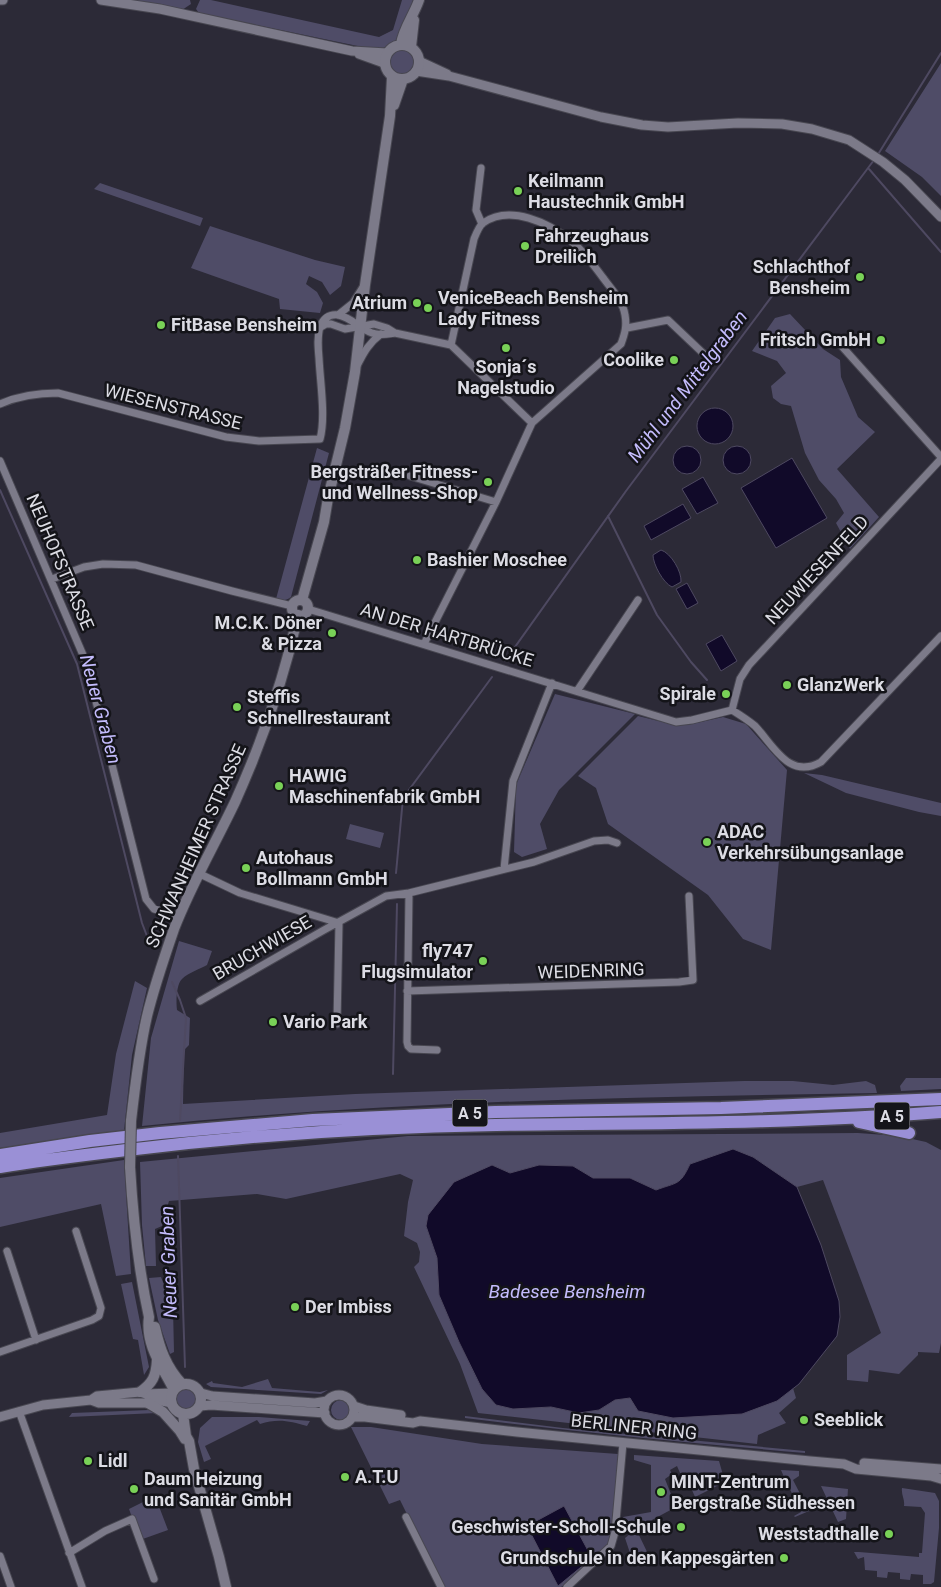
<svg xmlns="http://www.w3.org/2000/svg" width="941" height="1587" viewBox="0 0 941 1587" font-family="Roboto,sans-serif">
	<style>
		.green { fill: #4f4c67 }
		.water { fill: #110a29; stroke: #4e4961 }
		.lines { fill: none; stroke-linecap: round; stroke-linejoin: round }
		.stream { stroke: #4e4961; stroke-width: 2 }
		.minor-casing { stroke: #484751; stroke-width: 9 }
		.tertiary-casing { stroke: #484751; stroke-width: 11 }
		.secondary-casing { stroke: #484751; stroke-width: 12 }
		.motorway-casing { stroke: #484751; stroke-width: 15 }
		.minor { stroke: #7c7a89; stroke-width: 7 }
		.tertiary { stroke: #7c7a89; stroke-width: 9 }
		.secondary { stroke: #7c7a89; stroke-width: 10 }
		.motorway { stroke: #9a90d6; stroke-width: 12 }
		.secondary-bridge-casing { stroke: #484751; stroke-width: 12; stroke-linecap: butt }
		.secondary-bridge { stroke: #7c7a89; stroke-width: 10 }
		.poi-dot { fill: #79d157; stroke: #141419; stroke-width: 2 }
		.labels { text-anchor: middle; stroke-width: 5; stroke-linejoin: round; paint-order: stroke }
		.shield { fill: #141419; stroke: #a0a0a7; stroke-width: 1 }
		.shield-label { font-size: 16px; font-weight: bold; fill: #dcdce4 }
		.poi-label { font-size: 18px; font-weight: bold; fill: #dcdce4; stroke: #141419; text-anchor: start }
		.street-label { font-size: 18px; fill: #dcdce4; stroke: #141419 }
		.water-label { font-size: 19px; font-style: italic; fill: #c4bcfd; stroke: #141419 }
	</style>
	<rect width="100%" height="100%" fill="#2c2a37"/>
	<!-- green -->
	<path class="green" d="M 129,0 L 190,0 L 191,4 L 182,10 Z
		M 200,0 L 211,0 L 379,37 L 393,30 L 402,0 L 413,0 C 406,23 405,43 377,50 L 199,13 L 196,9 Z
		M389 61a13 13 0 1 1 26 0a13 13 0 1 1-26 0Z
		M 941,63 L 941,196 L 922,177 L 885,151 Z
		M 100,183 L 203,218 L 200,226 L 94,189 Z
		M 210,226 L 315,260 L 345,267 L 341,286 L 330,295 L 322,282 L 309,276 L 306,284 L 317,292 L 323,303 L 320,313 L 280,309 L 279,299 L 191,268 Z
		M 790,314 L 823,349 L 840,360 L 841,377 L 858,417 L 875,432 L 837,469 L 879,517 L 850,549 L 836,523 L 844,513 L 836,499 L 819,480 L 805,453 L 791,406 L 781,404 L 773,398 L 771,386 L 786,373 L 777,361 L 752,351 L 775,318 Z
		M 317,448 L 329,453 L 291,597 C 286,601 282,601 276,599 Z
		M 555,694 L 635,714 L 559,790 L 540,824 L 547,849 L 522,857 L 514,852 L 516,785 Z
		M 638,716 L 675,725 L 687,725 L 723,717 L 746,724 L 787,770 L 771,950 L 743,939 L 708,895 L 608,824 L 596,788 L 578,776 Z
		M 804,773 L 822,775 L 941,803 L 941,816 L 919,812 L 846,793 Z
		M 350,824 L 384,833 L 380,848 L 346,839 Z
		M 179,941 L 212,951 L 207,965 C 200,969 188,973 182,979 C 176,985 176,1002 177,1010 L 190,1018 L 189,1045 L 184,1050 L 183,1104 L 355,1094 L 744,1081 L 793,1081 L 833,1085 L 866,1081 L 875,1085 L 877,1093 C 632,1097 386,1101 142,1126 L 151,1038 Z
		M 135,981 L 147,988 L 132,1055 L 124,1131 L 0,1148 L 0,1133 L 107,1115 L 116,1054 Z
		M 906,1078 L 941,1078 L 941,1089 L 901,1091 L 900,1086 Z
		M 858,1133 L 899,1136 L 926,1142 L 941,1150 L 941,1343 L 939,1353 L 918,1352 L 918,1355 L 899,1374 L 869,1370 L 868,1382 L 847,1380 L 847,1355 L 881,1333 L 823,1180 L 797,1187 L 753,1157 L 690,1164 C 680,1186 677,1182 656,1190 L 630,1178 L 593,1178 L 573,1166 L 539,1165 L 510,1173 L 492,1165 L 426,1226 L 437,1258 L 439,1295 L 459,1342 L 482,1389 L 496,1405 L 513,1409 L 551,1407 L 579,1413 L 599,1410 L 615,1400 L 630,1398 L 777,1401 L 793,1388 L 796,1398 L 779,1413 L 786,1423 L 758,1435 L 757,1444 L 478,1413 L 460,1364 L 414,1267 L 419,1262 L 420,1252 L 417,1243 L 404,1236 L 408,1202 L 413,1180 L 400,1174 L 286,1199 L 257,1194 L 169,1201 L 162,1226 L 155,1229 L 156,1266 L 146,1266 L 142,1225 L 140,1162 L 408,1136 Z
		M 124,1160 L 131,1274 L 116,1276 L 101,1204 L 0,1227 L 0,1178 Z
		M 161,1277 L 173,1308 L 174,1352 L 170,1354 L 158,1320 L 149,1278 Z
		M 132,1282 L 149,1367 L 144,1375 L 138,1340 L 133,1339 L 121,1284 Z
		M 268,1379 L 272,1388 L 320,1392 L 328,1390 L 321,1394 L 211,1387 L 206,1384 L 212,1381 L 213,1383 L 242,1387 Z
		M176 1399a11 11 0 1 1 22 0a11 11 0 1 1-22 0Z
		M331 1410a10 10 0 1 1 20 0a10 10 0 1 1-20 0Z
		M 149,1410 L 155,1410 L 157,1413 L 69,1417 L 72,1413 Z
		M 465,1416 L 563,1428 L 805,1451 L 805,1453 C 691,1443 578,1432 465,1418 Z
		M 212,1417 L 259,1417 L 310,1421 L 307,1426 C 290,1421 278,1418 260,1424 L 257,1420 L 205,1446 L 211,1459 L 204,1462 L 198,1442 L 200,1428 Z
		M 351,1427 L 371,1427 L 482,1444 L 618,1454 L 614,1535 L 611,1546 L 577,1577 L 561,1587 L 443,1587 L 400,1500 L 389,1504 Z
		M 634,1455 L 719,1461 L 725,1482 L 695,1497 L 686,1476 L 680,1473 L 677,1466 L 670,1470 L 672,1474 L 665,1479 L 676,1507 L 639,1527 L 630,1526 L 621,1523 L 623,1517 L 651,1512 L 651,1465 L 634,1460 Z
		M 781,1470 L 799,1471 L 799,1476 L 793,1480 L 809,1511 L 795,1517 L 794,1516 L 801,1512 L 784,1477 Z
		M 821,1486 L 848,1489 L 846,1519 L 838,1522 Z
		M 902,1488 L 935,1493 L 939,1501 L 939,1528 L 934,1582 L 931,1584 L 923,1584 L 923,1575 L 911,1574 L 910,1580 L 900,1579 L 900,1573 L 888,1572 L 887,1578 L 877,1577 L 877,1571 L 865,1570 L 864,1557 L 858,1559 L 854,1552 L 859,1552 L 919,1557 L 919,1553 L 922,1553 L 925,1513 L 921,1507 L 904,1506 C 905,1499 901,1495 902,1488 Z
		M 155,1496 L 168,1530 L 140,1540 L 129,1509 Z
		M 638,1533 L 650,1558 L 637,1564 L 633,1555 L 631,1556 L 625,1538 L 630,1534 Z"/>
	<!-- water -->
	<path class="water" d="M697 426a18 18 0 1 1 36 0a18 18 0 1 1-36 0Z
		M723 460a14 14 0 1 1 28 0a14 14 0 1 1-28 0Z
		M673 460a14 14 0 1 1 28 0a14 14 0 1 1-28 0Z
		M 792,458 L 827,518 L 776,548 L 741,488 Z
		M 703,477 L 718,503 L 697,514 L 682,489 Z
		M 683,504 L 691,518 L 651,540 L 644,526 Z
		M 661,550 C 671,553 682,572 681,582 L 672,587 C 663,583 653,564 653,555 Z
		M 687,583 L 698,603 L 687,609 L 676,589 Z
		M 722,635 L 737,661 L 721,671 L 706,644 Z
		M 733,1149 L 753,1157 L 797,1187 L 821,1245 L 839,1301 L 840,1317 L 837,1336 L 799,1384 L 777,1401 L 742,1414 L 673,1418 L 638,1411 L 630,1398 L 615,1400 L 599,1410 L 579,1413 L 551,1407 L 513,1409 L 496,1405 L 482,1389 L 459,1342 L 439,1295 L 437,1258 L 426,1226 L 428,1215 L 454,1182 L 492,1165 L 510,1173 L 539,1165 L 573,1166 L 593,1178 L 630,1178 L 656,1190 C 677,1182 680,1186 690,1164 Z
		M 564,1506 L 592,1558 L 558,1586 L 527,1526 Z"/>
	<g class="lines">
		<!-- stream -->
		<path class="stream" d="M 877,156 L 941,53
			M 869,169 L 941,252
			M 0,490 L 77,664 L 142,923 L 150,944
			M 608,516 L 657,615 L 691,662 L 707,680
			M 505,661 L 626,491 L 874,160
			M 396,873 L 403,798 L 492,677
			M 172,982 L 180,1000 L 186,1018 L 180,1120
			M 393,1074 L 397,904
			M 178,1156 L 185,1367"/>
		<!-- minor casing -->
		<g class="minor-casing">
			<path id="minor" d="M 481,168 L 476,210 L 482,224
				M 338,315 L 353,303 L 363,287
				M 321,327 L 326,324 L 331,324 L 345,329 L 374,324 L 387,328 L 395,333 L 451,345 L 532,423 L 496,502 L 424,644
				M 627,328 L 668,320 L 706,356 L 707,359
				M 838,342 L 941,457
				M 451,345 L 474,239 C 476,234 479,226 483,223 C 510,204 549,223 571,241 C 584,251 594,266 604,279 C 612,290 623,301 625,315 C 627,326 625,333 621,344 L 532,423
				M 358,364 C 364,352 369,343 381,334
				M 0,404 C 18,396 38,393 58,393 L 226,437 L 259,441 L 320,439 C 326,417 320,381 319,358 C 318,347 317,337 320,327 C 323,319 329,314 338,315 C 351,317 360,329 372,333 C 379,336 388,334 395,333
				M 0,461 L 86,662 L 146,899 L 154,909 L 180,916
				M 410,476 L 496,502
				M 52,579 L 84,567 L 103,564 L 136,565 L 232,591 L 292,606
				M 308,609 L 676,722 L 692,720 L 732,710 C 740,715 748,720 755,726 C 774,746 789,780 821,762 L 941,636
				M 577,691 L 638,600
				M 732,710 L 740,679 L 749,665 L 941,459
				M 504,869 L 513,781 L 552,683
				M 200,874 L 240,893 L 339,923
				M 409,893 L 407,1042 L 408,1046 L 411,1049 L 437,1050
				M 407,991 L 679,982 L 693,980 L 689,896
				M 200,1001 L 324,930 L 386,896 L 409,893 L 534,862 L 594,841 L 608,840 L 617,843
				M 337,1024 L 339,923
				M 7,1251 L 36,1340
				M 0,1352 L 92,1320 L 99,1316 L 101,1308 L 76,1231
				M 19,1411 L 82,1587
				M 406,1517 L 441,1587
				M 69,1553 L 105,1531 L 132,1519 L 154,1579
				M 0,1556 L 11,1587
				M 567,1587 L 611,1546 L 615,1532 L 623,1443"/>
		</g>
		<!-- tertiary casing -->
		<g class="tertiary-casing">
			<path id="tertiary" d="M 0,0 L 3,0
				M 101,0 L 160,9 L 352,51 L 387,53
				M 359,54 L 384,63
				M 419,61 L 447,74
				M 416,71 L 449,76 L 601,117 L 642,125 L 668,127 L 738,123 L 782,124 L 812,129 L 849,140 L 883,162 L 905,180 L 941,217
				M 201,1393 L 212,1396 L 315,1403 L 327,1401
				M324 1410a15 15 0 1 1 30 0a15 15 0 1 1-30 0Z
				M 91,1400 L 99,1403 L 148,1403 L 162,1401 L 172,1403
				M 200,1406 L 211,1405 L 325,1413
				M 354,1406 L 366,1410 L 401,1415
				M 0,1417 L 43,1405 L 91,1400 L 97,1396 L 140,1392 L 146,1394 L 172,1393
				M 353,1417 L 365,1417 L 413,1423 L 420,1421 L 517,1432 L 810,1461 L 844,1464 L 856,1469 L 931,1476 L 941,1479
				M 864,1463 L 941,1469"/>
		</g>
		<!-- secondary casing -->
		<g class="secondary-casing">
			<path id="secondary" d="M 401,44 C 403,29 414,15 419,0
				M385 62a17 17 0 1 1 34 0a17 17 0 1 1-34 0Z
				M 411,47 L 414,20
				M 394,105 L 403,79
				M 302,600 L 324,522 L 328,498 L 345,428 L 355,372 L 365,285 L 390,116 L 392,77
				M292 608a8 8 0 1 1 16 0a8 8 0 1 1-16 0Z
				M 131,1121 C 135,1086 139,1051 147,1016 C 154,987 164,958 174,929 C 191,885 215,844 235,802 C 262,742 284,679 298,615
				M 130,1167 C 133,1218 138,1267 149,1317 C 145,1345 162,1366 174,1390
				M 155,1327 C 160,1349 166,1367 182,1384
				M171 1399a15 15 0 1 1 30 0a15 15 0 1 1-30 0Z
				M 140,1392 C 153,1383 156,1376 157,1360
				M 148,1403 L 163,1412 L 180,1431 L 185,1439
				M 183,1414 L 186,1436 L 189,1441 L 194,1469 L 219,1557 L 226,1587"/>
		</g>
		<!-- motorway casing -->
		<g class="motorway-casing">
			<path id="motorway" d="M 859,1122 L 909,1133
				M 0,1155 L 90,1141 L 160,1133 L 313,1120 L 495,1112 L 721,1108 L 941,1099
				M 0,1167 C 42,1160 85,1155 127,1150 C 249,1135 372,1127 496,1125 C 644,1123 793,1124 941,1112"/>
		</g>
		<!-- minor -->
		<use href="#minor" class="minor"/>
		<!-- tertiary -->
		<use href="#tertiary" class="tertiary"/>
		<!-- secondary -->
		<use href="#secondary" class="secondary"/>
		<!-- motorway -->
		<use href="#motorway" class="motorway"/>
		<!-- secondary-bridge casing -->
		<g class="secondary-bridge-casing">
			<path id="secondary-bridge" d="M 130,1167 L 131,1121"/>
		</g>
		<!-- secondary-bridge -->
		<use href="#secondary-bridge" class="secondary-bridge"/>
	</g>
	<!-- markers -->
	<g class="poi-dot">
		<circle cx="518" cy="191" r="5"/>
		<circle cx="525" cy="246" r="5"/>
		<circle cx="860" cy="277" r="5"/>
		<circle cx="417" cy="303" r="5"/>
		<circle cx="428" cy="308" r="5"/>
		<circle cx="161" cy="325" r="5"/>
		<circle cx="881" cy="340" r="5"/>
		<circle cx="506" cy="348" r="5"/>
		<circle cx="674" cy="360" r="5"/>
		<circle cx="488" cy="482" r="5"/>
		<circle cx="417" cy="560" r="5"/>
		<circle cx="332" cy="633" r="5"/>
		<circle cx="787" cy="685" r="5"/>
		<circle cx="726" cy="694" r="5"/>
		<circle cx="237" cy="707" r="5"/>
		<circle cx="279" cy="786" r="5"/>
		<circle cx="707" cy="842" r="5"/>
		<circle cx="246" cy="868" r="5"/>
		<circle cx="483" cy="961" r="5"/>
		<circle cx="273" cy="1022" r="5"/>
		<circle cx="295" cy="1307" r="5"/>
		<circle cx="804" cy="1420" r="5"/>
		<circle cx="88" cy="1461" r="5"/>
		<circle cx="345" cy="1477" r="5"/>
		<circle cx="134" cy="1489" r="5"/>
		<circle cx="661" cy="1492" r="5"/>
		<circle cx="681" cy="1527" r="5"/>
		<circle cx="889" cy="1534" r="5"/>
		<circle cx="784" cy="1558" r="5"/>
	</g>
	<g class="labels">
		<!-- shield labels -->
		<g class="shield">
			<rect x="452.5" y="1099.5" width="35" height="27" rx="4"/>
			<rect x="874.5" y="1102.5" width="35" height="27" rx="4"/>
		</g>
		<g class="shield-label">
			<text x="470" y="1119">A 5</text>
			<text x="892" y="1122">A 5</text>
		</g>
		<!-- poi labels -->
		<g class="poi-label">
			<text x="528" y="187">Keilmann<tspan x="528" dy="21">Haustechnik GmbH</tspan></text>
			<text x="535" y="242">Fahrzeughaus<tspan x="535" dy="21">Dreilich</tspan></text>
			<text x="850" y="273" text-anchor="end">Schlachthof<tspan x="850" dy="21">Bensheim</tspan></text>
			<text x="438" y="304">VeniceBeach Bensheim<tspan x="438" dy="21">Lady Fitness</tspan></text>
			<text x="407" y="309" text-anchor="end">Atrium</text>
			<text x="171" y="331">FitBase Bensheim</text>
			<text x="871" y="346" text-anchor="end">Fritsch GmbH</text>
			<text x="664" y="366" text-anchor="end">Coolike</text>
			<text x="506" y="373" text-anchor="middle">Sonja´s<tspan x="506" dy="21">Nagelstudio</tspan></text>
			<text x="478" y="478" text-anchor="end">Bergsträßer Fitness-<tspan x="478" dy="21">und Wellness-Shop</tspan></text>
			<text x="427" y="566">Bashier Moschee</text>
			<text x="322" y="629" text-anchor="end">M.C.K. Döner<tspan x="322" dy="21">&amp; Pizza</tspan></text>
			<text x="797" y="691">GlanzWerk</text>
			<text x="716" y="700" text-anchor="end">Spirale</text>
			<text x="247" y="703">Steffis<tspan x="247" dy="21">Schnellrestaurant</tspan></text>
			<text x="289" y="782">HAWIG<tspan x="289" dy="21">Maschinenfabrik GmbH</tspan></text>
			<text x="717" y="838">ADAC<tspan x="717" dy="21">Verkehrsübungsanlage</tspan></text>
			<text x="256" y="864">Autohaus<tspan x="256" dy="21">Bollmann GmbH</tspan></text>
			<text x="473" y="957" text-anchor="end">fly747<tspan x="473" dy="21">Flugsimulator</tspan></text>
			<text x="283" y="1028">Vario Park</text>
			<text x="305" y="1313">Der Imbiss</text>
			<text x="814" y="1426">Seeblick</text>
			<text x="98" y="1467">Lidl</text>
			<text x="355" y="1483">A.T.U</text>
			<text x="144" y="1485">Daum Heizung<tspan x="144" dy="21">und Sanitär GmbH</tspan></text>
			<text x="671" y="1488">MINT-Zentrum<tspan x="671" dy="21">Bergstraße Südhessen</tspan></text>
			<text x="671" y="1533" text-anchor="end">Geschwister-Scholl-Schule</text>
			<text x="879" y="1540" text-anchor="end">Weststadthalle</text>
			<text x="774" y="1564" text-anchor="end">Grundschule in den Kappesgärten</text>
		</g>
		<!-- street labels -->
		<g class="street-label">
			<text transform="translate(173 407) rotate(14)" y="6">WIESENSTRASSE</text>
			<text transform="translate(60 562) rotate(67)" y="6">NEUHOFSTRASSE</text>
			<text transform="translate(817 570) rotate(-47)" y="6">NEUWIESENFELD</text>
			<text transform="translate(447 635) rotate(17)" y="6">AN DER HARTBRÜCKE</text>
			<text transform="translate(196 846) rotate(-66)" y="6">SCHWANHEIMER STRASSE</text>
			<text transform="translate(262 948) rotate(-30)" y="6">BRUCHWIESE</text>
			<text transform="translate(591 971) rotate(-2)" y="6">WEIDENRING</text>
			<text transform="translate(634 1427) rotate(6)" y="6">BERLINER RING</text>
		</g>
		<!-- water labels -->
		<g class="water-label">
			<text transform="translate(687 386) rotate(-53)" y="7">Mühl und Mittelgraben</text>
			<text transform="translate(101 709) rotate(75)" y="7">Neuer Graben</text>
			<text transform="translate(168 1262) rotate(-92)" y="7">Neuer Graben</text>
			<text x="567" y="1298">Badesee Bensheim</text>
		</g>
	</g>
</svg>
